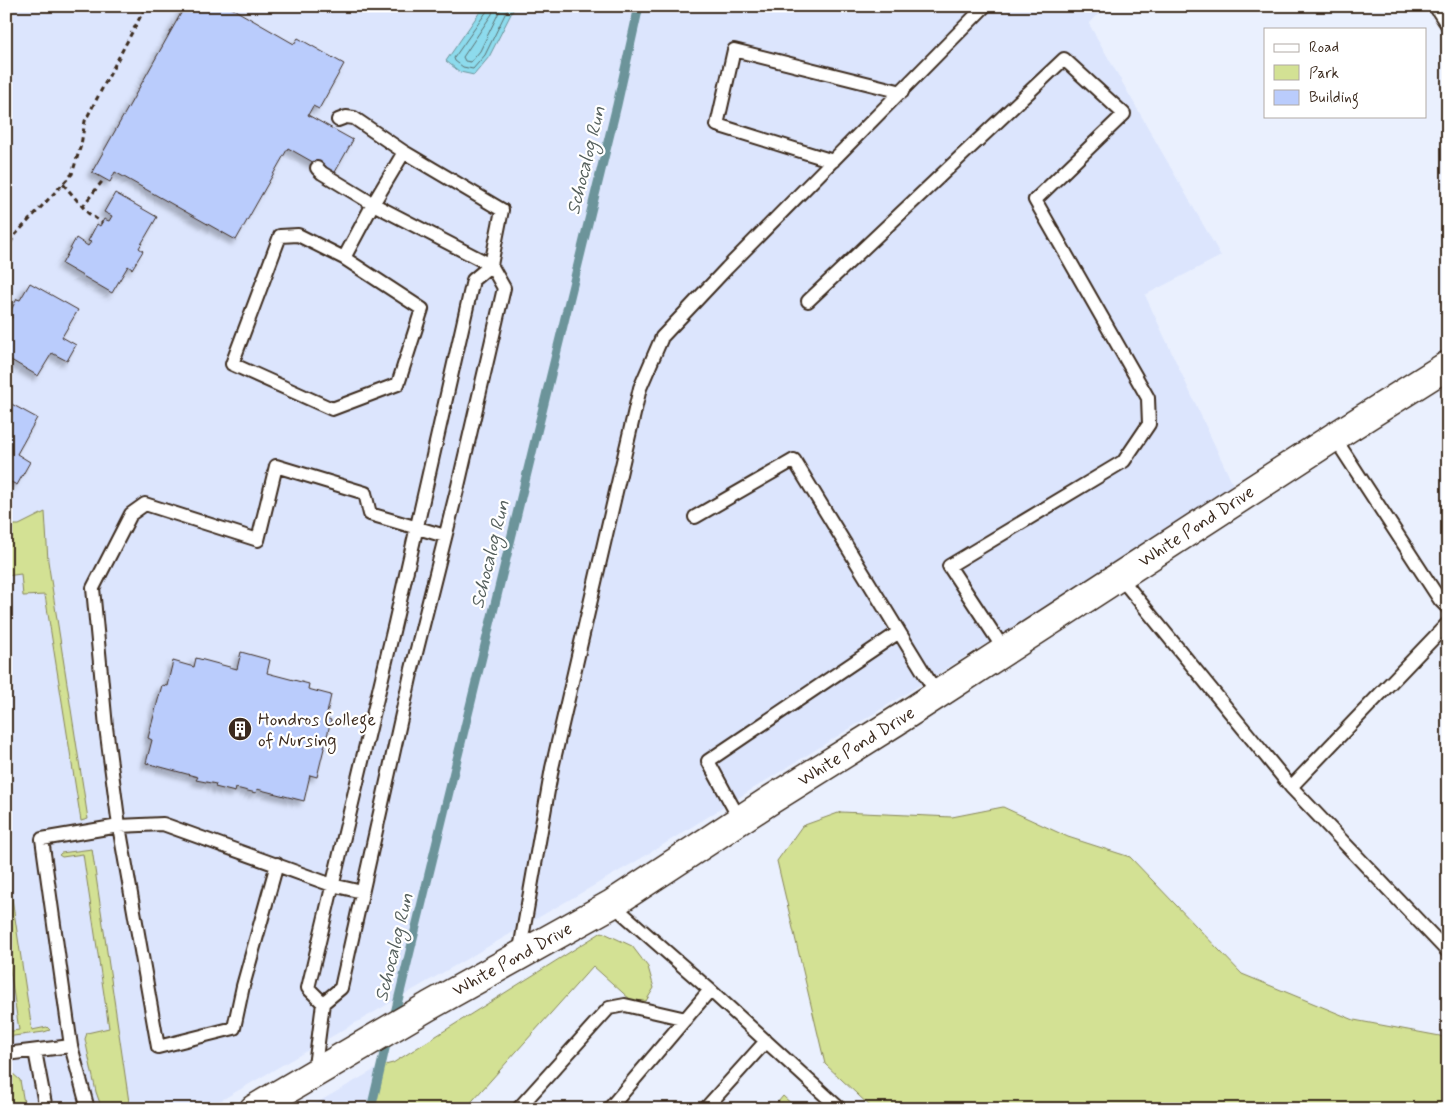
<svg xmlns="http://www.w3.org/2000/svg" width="1454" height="1115" viewBox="0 0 1454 1115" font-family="Mynerve,sans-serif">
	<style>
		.built { fill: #dce5fd }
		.green { fill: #d3e194; stroke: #878659 }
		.water { fill: #8ddbed; stroke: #6c949a }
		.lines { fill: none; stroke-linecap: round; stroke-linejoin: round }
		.shore { stroke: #5c7171; stroke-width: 1 }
		.stream { stroke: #6c949a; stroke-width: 9 }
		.building { fill: #baccfc; stroke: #3b2a1e; filter: url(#shadow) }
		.service-casing { stroke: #3b2a1e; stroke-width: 16 }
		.tertiary-casing { stroke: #3b2a1e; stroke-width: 31 }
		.path { stroke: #3b2a1e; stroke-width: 3; stroke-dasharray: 5 4; stroke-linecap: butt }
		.service { stroke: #fff; stroke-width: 12 }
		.tertiary { stroke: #fff; stroke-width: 28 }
		.labels { text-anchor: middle; stroke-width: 4.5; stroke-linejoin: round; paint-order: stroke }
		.street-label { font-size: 18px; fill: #3b2a1e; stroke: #fff }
		.poi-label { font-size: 18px; fill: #3b2a1e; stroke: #fff; text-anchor: start }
		.water-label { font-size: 19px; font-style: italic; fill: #545f5c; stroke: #fff }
	</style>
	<defs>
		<filter id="shadow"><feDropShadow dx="-4.5" dy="4.5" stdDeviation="2.5" flood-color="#0004"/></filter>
	</defs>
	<rect width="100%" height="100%" fill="#eaf0fe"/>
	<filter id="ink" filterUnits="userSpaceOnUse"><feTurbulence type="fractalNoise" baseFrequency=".02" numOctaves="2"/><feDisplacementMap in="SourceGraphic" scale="10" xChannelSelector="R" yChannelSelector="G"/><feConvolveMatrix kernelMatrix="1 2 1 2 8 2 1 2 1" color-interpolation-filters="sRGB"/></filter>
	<g filter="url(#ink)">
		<!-- built -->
		<path class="built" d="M 6,6 L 1106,6 L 1089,24 L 1221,256 L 1145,295 L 1235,489 L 640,859 L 206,1109 L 6,1109 Z
			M 381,1066 L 371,1109 L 306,1109 Z"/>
		<!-- green -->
		<path class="green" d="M 45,512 L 48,561 L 88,819 L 81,821 L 45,595 L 23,596 L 21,574 L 6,576 L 6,525 L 19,525 Z
			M 1003,807 L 1068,837 L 1130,857 L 1242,974 L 1354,1020 L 1440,1036 L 1448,1040 L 1448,1109 L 873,1109 L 825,1064 L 777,861 L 802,826 L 841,812 L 952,817 Z
			M 92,849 L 130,1109 L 102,1109 L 96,1092 L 85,1039 L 87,1033 L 109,1028 L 83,854 L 62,857 L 59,855 L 61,853 Z
			M 6,859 L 32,1030 L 47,1027 L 50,1030 L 44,1032 L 6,1037 L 6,1032 L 19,1030 L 6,942 Z
			M 602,932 L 632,946 L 648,967 L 654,988 L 646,1001 L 632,1001 L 593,966 L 465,1109 L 371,1109 L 381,1066 L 393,1063 Z
			M 6,1073 L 12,1073 L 20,1080 L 25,1109 L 10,1109 L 6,1086 Z
			M 783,1096 L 795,1107 L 798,1105 L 801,1109 L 772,1109 Z"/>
		<!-- water -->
		<path class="water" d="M 484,6 L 515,6 L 489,57 L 474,75 L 460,72 L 446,61 Z"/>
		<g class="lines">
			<!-- shore -->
			<path class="shore" d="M 488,6 L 487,11 L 454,58 L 455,61 L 463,67 L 473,69 L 485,55 L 509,6
				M 494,6 L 492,14 L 463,57 L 465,61 L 471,62 L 480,51 L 502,6"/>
			<!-- stream -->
			<path class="stream" d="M 393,1021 L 617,105 L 639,6
				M 371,1109 L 388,1036"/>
		</g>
		<!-- building -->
		<path class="building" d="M 185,6 L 228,6 L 294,44 L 298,38 L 344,64 L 319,109 L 313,106 L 308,115 L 353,140 L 334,174 L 288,148 L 236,240 L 115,172 L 110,182 L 92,172 Z
			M 115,193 L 157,217 L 139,248 L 143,251 L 132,269 L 128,266 L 112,293 L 62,264 L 76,238 L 88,246 L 91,242 L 88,241 L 97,224 L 100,226 L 104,219 L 109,221 L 112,216 L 104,212 Z
			M 30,283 L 78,310 L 62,337 L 76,345 L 67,361 L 52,353 L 38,376 L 6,357 L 6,327 L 12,317 L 8,315 L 17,299 L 20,300 Z
			M 6,401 L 37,418 L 17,454 L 30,462 L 17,485 L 7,480 L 6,481 Z
			M 241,652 L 270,660 L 267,673 L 309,684 L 308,689 L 331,695 L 326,718 L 331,720 L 317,777 L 310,775 L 304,801 L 257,789 L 256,793 L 236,788 L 235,792 L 215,787 L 216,784 L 196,780 L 198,777 L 146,763 L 152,740 L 148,738 L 162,685 L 167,686 L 173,661 L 194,667 L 196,658 L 237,669 Z"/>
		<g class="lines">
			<!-- service casing -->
			<g class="service-casing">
				<path id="service" d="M 1435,6 L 1448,26
					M 338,120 L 346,117 L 354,118 L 404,152
					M 833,161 L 717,125 L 734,50 L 902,92
					M 317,168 L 322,173 L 373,204 L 404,152 L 502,210 L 491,265 L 373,204 L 344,258 L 422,309 L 398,384 L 332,409 L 232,364 L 280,236 L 298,235 L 344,258
					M 808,301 L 1064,59 L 1124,114 L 1035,200 L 1148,398 L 1149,424 L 1124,461 L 949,566 L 1005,651
					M 1334,437 L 1440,600 L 1448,608
					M 695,517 L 794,460 L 937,694
					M 1119,576 L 1291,787 L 1448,952
					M 1291,787 L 1448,623
					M 740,820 L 708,761 L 899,632
					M 277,864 L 243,986 L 234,1028 L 158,1047 L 119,826 L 106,727 L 93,588 L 131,514 L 145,504 L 258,540 L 276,466 L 365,493 L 370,514 L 445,536
					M 612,904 L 710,990 L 840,1109
					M 519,955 L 552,768 L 640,388 L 662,337 L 727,268 L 985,6
					M 71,1046 L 88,1109
					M 35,1051 L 46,1109
					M 6,1054 L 71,1046 L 42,839 L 119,826 L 163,824 L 332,885 L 362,892
					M 314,1074 L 323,1003 L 341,988 L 412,669 L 458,486 L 504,288 L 491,265 L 473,280 L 395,623 L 308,988 L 323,1003
					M 518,1109 L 609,1008 L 625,1005 L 686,1019
					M 609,1109 L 710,990
					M 705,1109 L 766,1041"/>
			</g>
			<!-- tertiary casing -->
			<g class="tertiary-casing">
				<path id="tertiary" d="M 254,1109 L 429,1006 L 612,904 L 772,799 L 895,722 L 1334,437 L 1448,365"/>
			</g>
			<!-- path -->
			<path class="path" d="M 63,184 L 88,213 L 102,223
				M 82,207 L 104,179
				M 6,251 L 15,235 L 72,174 L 81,145 L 85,121 L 146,6
				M 6,303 L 12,308"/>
			<!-- service -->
			<use href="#service" class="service"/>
			<!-- tertiary -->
			<use href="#tertiary" class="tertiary"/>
		</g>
	</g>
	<!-- icons -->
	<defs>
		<g id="building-disc" transform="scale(1.25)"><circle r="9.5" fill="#3b2a1e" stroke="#fff"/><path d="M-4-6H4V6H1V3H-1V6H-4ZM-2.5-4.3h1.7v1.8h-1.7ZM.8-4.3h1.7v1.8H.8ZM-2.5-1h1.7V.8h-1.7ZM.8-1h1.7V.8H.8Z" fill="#fff"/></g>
	</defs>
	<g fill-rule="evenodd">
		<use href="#building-disc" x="240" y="729"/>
	</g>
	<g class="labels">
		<!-- street labels -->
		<g class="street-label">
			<text transform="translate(1196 526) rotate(-33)" y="6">White Pond Drive</text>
			<text transform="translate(856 746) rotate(-32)" y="6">White Pond Drive</text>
			<text transform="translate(512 959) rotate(-29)" y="6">White Pond Drive</text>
		</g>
		<!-- poi labels -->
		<g class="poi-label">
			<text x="258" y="725">Hondros College<tspan x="258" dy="21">of Nursing</tspan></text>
		</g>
		<!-- water labels -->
		<g class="water-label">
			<text transform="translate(585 160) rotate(-76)" y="7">Schocalog Run</text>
			<text transform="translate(489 554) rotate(-76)" y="7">Schocalog Run</text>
			<text transform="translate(393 947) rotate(-76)" y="7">Schocalog Run</text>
		</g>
	</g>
	<!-- margin -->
	<rect width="1454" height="1115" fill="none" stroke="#fff" stroke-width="25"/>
	<rect x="12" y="12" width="1429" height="1090" fill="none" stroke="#3b2a1e" stroke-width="2" filter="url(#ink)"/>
	<!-- legend -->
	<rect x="1264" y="28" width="162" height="90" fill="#ffffff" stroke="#b1aaa5"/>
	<rect x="1274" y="44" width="25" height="8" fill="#ffffff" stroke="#b1aaa5"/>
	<text x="1309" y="52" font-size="15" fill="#3b2a1e">Road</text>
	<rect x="1274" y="65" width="25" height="15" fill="#d3e194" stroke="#b1aaa5"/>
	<text x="1309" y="78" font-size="15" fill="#3b2a1e">Park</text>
	<rect x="1274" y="90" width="25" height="15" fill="#baccfc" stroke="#b1aaa5"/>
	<text x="1309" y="102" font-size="15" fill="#3b2a1e">Building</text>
</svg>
